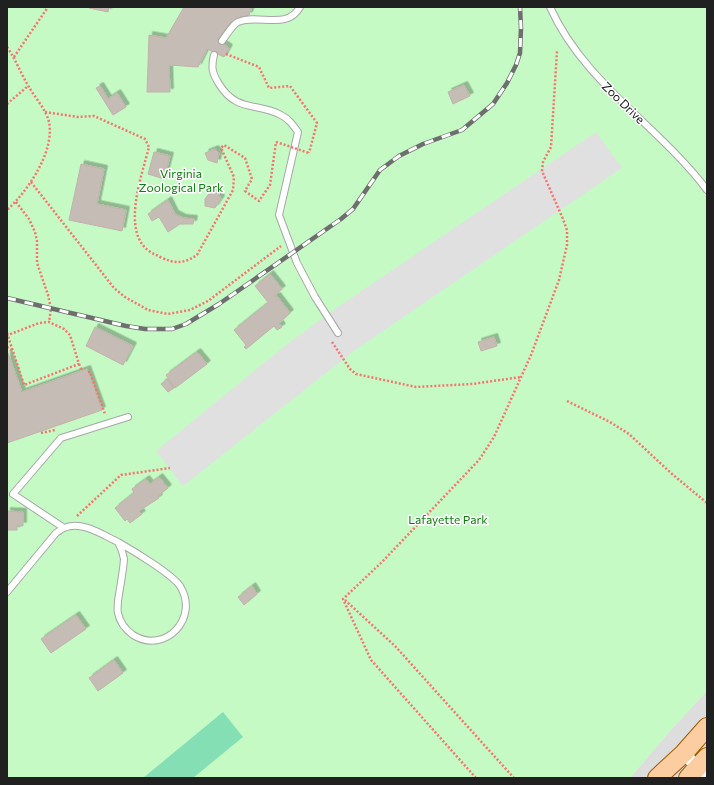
<svg xmlns="http://www.w3.org/2000/svg" width="714" height="785" viewBox="0 0 714 785" font-family="Commissioner,sans-serif">
	<style>
		.residential { fill: #dedddd }
		.park { fill: #c5fac5 }
		.pitch { fill: #85dfb5 }
		.parking { fill: #e0e0e0 }
		.building { fill: #c5bcb6; stroke: #c2b2a9; filter: url(#shadow) }
		.lines { fill: none; stroke-linecap: round; stroke-linejoin: round }
		.lane-casing { stroke: #a7a7a7; stroke-width: 8 }
		.street-casing { stroke: #a7a7a7; stroke-width: 14 }
		.primary-casing { stroke: #9c5b01; stroke-width: 20 }
		.path { stroke: #f9726f; stroke-width: 2.5; stroke-dasharray: 2 2; stroke-linecap: butt }
		.lane { stroke: #fff; stroke-width: 6 }
		.street { stroke: #fff; stroke-width: 12 }
		.primary { stroke: #fccda1; stroke-width: 18 }
		.rail-casing { stroke: #6e6e6e; stroke-width: 4.5 }
		.rail { stroke: #fff; stroke-width: 3; stroke-dasharray: 9; stroke-linecap: butt }
		.path-bridge { stroke: #f9726f; stroke-width: 2.5; stroke-dasharray: 2 2; stroke-linecap: butt }
		.labels { text-anchor: middle; stroke-width: 3; stroke-linejoin: round; paint-order: stroke }
		.street-label { font-size: 12px; fill: #202020; stroke: #fff }
		.park-label { font-size: 12px; fill: #0c800c; stroke: #fff }
	</style>
	<defs>
		<filter id="shadow"><feDropShadow dx="3.5" dy="-3.5" stdDeviation="0" flood-color="#0004"/></filter>
	</defs>
	<rect width="100%" height="100%" fill="#f1ede7"/>
	<!-- residential -->
	<path class="residential" d="M 707,691 L 707,778 L 630,778 L 668,733 Z"/>
	<!-- park -->
	<path class="park" d="M 7,7 L 707,7 L 707,691 L 668,733 L 631,777 L 7,778 Z"/>
	<!-- pitch -->
	<path class="pitch" d="M 223,712 L 243,737 L 193,778 L 143,778 Z"/>
	<!-- parking -->
	<path class="parking" d="M 596,132 L 622,168 L 355,350 L 183,486 L 156,451 L 286,345 L 335,309 Z"/>
	<!-- building -->
	<path class="building" d="M 89,7 L 109,7 L 108,12 L 89,8 Z
		M 184,7 L 252,7 L 249,15 L 233,20 L 217,40 L 229,48 L 224,57 L 207,49 L 198,67 L 169,65 L 170,92 L 147,92 L 149,35 L 166,38 Z
		M 464,85 L 470,96 L 453,104 L 448,92 Z
		M 100,86 L 108,99 L 117,93 L 126,107 L 113,115 L 96,88 Z
		M 215,149 L 219,153 L 217,163 L 208,160 L 205,153 Z
		M 154,152 L 170,156 L 164,179 L 148,174 Z
		M 81,164 L 104,169 L 97,204 L 126,210 L 122,231 L 69,220 Z
		M 217,190 L 221,199 L 215,208 L 205,206 L 205,199 L 208,195 Z
		M 168,200 L 175,214 L 183,218 L 194,219 L 193,224 L 180,224 L 168,232 L 159,217 L 152,221 L 148,214 Z
		M 270,274 L 282,289 L 274,296 L 275,297 L 277,296 L 290,313 L 279,323 L 282,327 L 277,330 L 274,326 L 246,349 L 244,347 L 246,345 L 234,330 L 269,302 L 268,301 L 267,301 L 255,286 Z
		M 95,327 L 133,346 L 123,365 L 86,346 Z
		M 494,337 L 497,346 L 481,351 L 478,342 Z
		M 197,352 L 207,364 L 175,388 L 166,375 Z
		M 7,353 L 8,353 L 22,392 L 87,369 L 102,410 L 7,443 Z
		M 167,379 L 174,388 L 168,392 L 161,384 Z
		M 159,477 L 168,488 L 158,496 L 159,498 L 139,511 L 142,514 L 130,523 L 127,519 L 125,521 L 115,508 L 134,493 L 132,489 L 146,479 L 150,484 Z
		M 7,511 L 23,512 L 23,526 L 17,525 L 17,530 L 7,530 Z
		M 252,586 L 257,594 L 244,605 L 238,597 Z
		M 76,615 L 86,629 L 51,653 L 41,639 Z
		M 114,660 L 123,673 L 98,691 L 89,678 Z"/>
	<g class="lines">
		<!-- lane casing -->
		<g class="lane-casing">
			<path id="lane" d="M 550,7 C 584,83 659,126 707,190
				M 222,41 C 226,36 232,25 238,22 C 258,13 287,31 300,7
				M 214,55 C 211,67 212,73 219,84 C 237,113 257,102 281,115 C 289,119 293,125 298,132 L 279,215 L 297,263 L 315,297 L 338,333
				M 64,528 L 13,494 L 61,438 L 128,417
				M 118,542 C 132,550 172,574 180,586 C 200,618 165,655 133,635 C 126,630 120,623 118,613 C 117,610 118,605 118,601 C 120,587 123,573 124,559 L 122,551 Z
				M 7,592 L 56,533 C 58,532 61,529 64,528 C 81,520 103,535 118,542"/>
		</g>
		<!-- street casing -->
		<g class="street-casing">
			<path id="street" d="M 684,753 L 707,778"/>
		</g>
		<!-- primary casing -->
		<g class="primary-casing">
			<path id="primary" d="M 657,778 L 684,753 L 707,727
				M 688,778 L 707,757"/>
		</g>
		<!-- path -->
		<path class="path" d="M 7,47 C 16,60 21,74 29,87 C 35,98 46,109 49,122 C 55,151 28,191 7,210
			M 226,54 L 259,67 L 269,88 L 290,86 L 317,123 L 309,153
			M 14,57 L 48,7
			M 7,104 L 28,86
			M 45,112 L 78,117 L 94,116 L 145,139 L 149,147 C 142,175 121,231 149,251 C 153,254 157,255 160,257 C 175,264 183,264 197,255 L 233,190 L 234,177 L 221,148 L 224,145 L 245,158 L 252,179 L 245,191 L 259,201 L 270,185 L 276,142
			M 31,182 L 114,288 L 125,297 L 148,310 L 168,314 L 190,310 L 208,301 L 281,246
			M 16,202 L 29,219 L 35,232 L 37,241 L 37,263 L 48,295 L 51,309 L 49,322
			M 7,333 L 24,385 L 79,364 L 70,335 L 64,329 L 49,322 L 39,323 L 8,335
			M 332,342 L 350,369 L 356,374 L 416,387 L 472,384 L 521,377
			M 7,347 L 12,350
			M 79,364 L 82,371
			M 88,372 L 90,372 L 105,414
			M 567,401 L 610,422 L 629,434 L 672,474 L 707,503
			M 41,433 L 55,430
			M 77,516 L 121,475 L 170,468
			M 345,600 L 395,646 L 514,778
			M 476,778 L 371,660 L 343,599 L 383,561 L 479,460 L 494,437 L 531,355 L 559,280 L 567,245 L 567,230 L 563,219 L 542,171 L 543,162 L 551,147 L 557,51"/>
		<!-- lane -->
		<use href="#lane" class="lane"/>
		<!-- street -->
		<use href="#street" class="street"/>
		<!-- primary -->
		<use href="#primary" class="primary"/>
		<!-- rail casing -->
		<g class="rail-casing">
			<path id="rail" d="M 7,298 L 126,326 L 145,329 L 172,329 L 186,324 L 219,304 L 341,219 L 353,209 L 380,170 L 399,156 L 423,144 L 462,130 L 493,104 L 507,83 L 516,65 L 520,53 L 521,28 L 520,7"/>
		</g>
		<!-- rail -->
		<use href="#rail" class="rail"/>
		<!-- path-bridge -->
		<path class="path-bridge" d="M 276,142 L 309,153"/>
	</g>
	<g class="labels">
		<!-- street labels -->
		<g class="street-label">
			<text transform="translate(623 103) rotate(44)" y="4">Zoo Drive</text>
		</g>
		<!-- park labels -->
		<g class="park-label">
			<text x="181" y="178">Virginia<tspan x="181" dy="14">Zoological Park</tspan></text>
			<text x="448" y="524">Lafayette Park</text>
		</g>
	</g>
	<!-- border -->
	<rect width="714" height="785" fill="none" stroke="#202020" stroke-width="16"/>
</svg>
